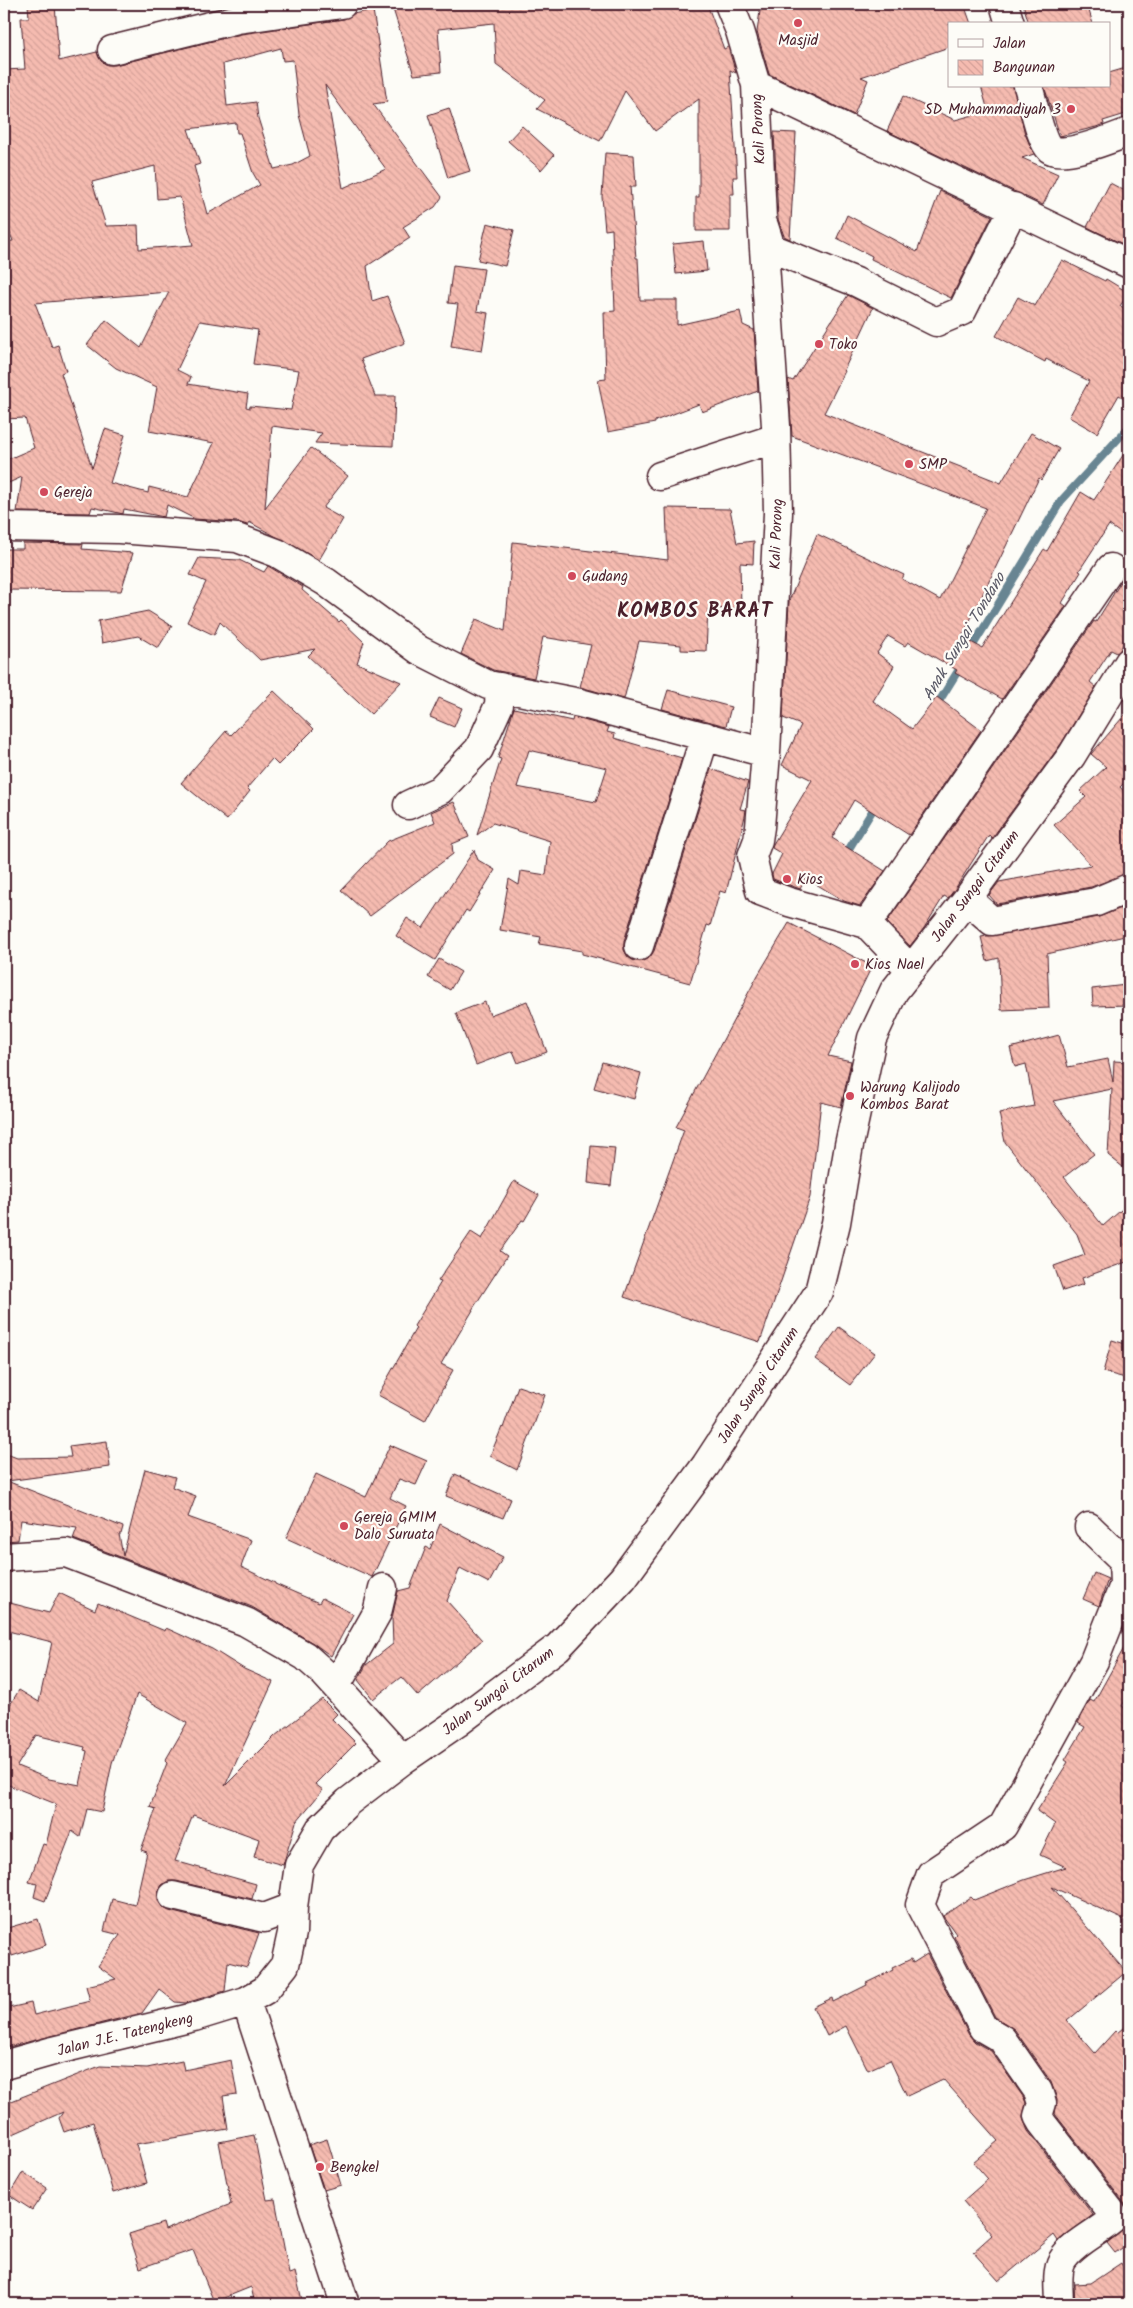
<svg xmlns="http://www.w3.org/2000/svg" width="1133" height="2308" viewBox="0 0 1133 2308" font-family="Kalam,sans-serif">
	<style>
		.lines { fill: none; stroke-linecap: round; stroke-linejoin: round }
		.stream { stroke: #678592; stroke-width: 8 }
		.building { fill: url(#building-back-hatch); stroke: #4a1f2b; fill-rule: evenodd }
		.minor-casing { stroke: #4a1f2b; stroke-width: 31 }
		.minor { stroke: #fdfcf7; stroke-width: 28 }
		.poi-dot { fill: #d1495b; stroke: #fdfcf7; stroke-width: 2 }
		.labels { text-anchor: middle; stroke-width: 4.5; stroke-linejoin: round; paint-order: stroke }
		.poi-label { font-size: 15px; fill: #4a1f2b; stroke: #fdfcf7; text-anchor: start }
		.street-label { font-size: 15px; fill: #4a1f2b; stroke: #fdfcf7 }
		.water-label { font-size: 16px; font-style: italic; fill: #5b5a67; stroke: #fdfcf7 }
		.district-label { font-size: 20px; font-weight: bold; letter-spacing: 1px; fill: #4a1f2b; stroke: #fdfcf7 }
	</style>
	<defs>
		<pattern id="building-back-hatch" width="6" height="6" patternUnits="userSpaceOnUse" patternTransform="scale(1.25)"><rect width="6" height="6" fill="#f5bbb0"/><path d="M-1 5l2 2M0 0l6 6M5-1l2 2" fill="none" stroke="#d4a098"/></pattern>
	</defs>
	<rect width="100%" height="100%" fill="#fdfcf7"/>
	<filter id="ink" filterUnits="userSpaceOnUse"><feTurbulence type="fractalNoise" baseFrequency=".02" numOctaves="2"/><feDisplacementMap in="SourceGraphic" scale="10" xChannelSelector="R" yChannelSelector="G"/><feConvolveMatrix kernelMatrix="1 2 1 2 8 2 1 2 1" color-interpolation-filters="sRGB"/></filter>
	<g filter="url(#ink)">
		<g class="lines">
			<!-- stream -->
			<path class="stream" d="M 969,652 L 1061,501 L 1129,427
				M 935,708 L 961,666
				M 844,857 L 877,803"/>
		</g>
		<!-- building -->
		<path class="building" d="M 28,4 L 55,4 L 59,61 L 97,52 L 101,61 L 107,65 L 115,65 L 241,34 L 344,19 L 353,14 L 373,10 L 387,102 L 373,104 L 442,197 L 435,207 L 403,227 L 410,238 L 367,266 L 372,301 L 387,296 L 405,343 L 361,359 L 375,396 L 395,396 L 393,446 L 315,443 L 322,433 L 272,426 L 265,508 L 311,448 L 348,476 L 323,508 L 343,519 L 319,560 L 249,522 L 247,525 L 238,522 L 195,519 L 167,505 L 164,517 L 124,509 L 123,514 L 119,513 L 92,507 L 90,513 L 17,512 L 22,477 L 4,485 L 4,461 L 34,448 L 25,418 L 4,419 L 4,242 L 13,241 L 4,218 L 4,70 L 25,69 L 21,18 L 29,18 ZM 281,48 L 283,61 L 293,60 L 299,115 L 310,156 L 293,165 L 274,169 L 258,118 L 256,102 L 227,106 L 223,64 ZM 325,85 L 386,169 L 343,188 ZM 236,123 L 237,133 L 240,133 L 253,173 L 260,185 L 207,214 L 194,166 L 200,164 L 188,129 ZM 155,166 L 157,199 L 180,197 L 193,245 L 139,249 L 138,225 L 106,226 L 92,182 ZM 169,292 L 141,348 L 106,320 L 87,345 L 116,368 L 157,387 L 149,431 L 214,443 L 188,497 L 149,487 L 148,493 L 110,483 L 125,435 L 105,429 L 92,468 L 61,373 L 66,371 L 58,345 L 52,347 L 35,303 ZM 200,321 L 258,330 L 253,364 L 299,370 L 291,410 L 250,406 L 250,408 L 246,407 L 248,394 L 188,384 L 191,377 L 177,370 Z
			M 404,4 L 707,4 L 724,49 L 728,47 L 736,73 L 730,70 L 737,177 L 733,177 L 734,194 L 730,194 L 730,231 L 696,231 L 696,197 L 699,197 L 699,99 L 655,131 L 625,91 L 600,141 L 537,109 L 545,100 L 496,64 L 494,23 L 438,29 L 441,72 L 414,75 L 392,6 Z
			M 761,4 L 964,4 L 971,24 L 949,24 L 949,47 L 861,77 L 868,80 L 854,115 L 769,74 L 757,32 Z
			M 1023,4 L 1087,4 L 1093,24 L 1029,24 Z
			M 1129,67 L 1129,113 L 1103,121 L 1104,124 L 1096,127 L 1060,136 L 1044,86 L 1109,86 L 1109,73 Z
			M 981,86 L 1013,86 L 1025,134 L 1034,154 L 1022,158 L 1058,174 L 1043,205 L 887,131 L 903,96 L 955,120 L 988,111 Z
			M 449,108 L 470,171 L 448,178 L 428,115 Z
			M 522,126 L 554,155 L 541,170 L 508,141 Z
			M 774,132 L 796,133 L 790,239 L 784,236 L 778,219 Z
			M 605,153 L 634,155 L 636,187 L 630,187 L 636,258 L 638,258 L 640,300 L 677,300 L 677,325 L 740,311 L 743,325 L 754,330 L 758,391 L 702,412 L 699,404 L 655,421 L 655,423 L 608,432 L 598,380 L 606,379 L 604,312 L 615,311 L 612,229 L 605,230 L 602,197 Z
			M 1110,183 L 1129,193 L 1129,247 L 1087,227 Z
			M 940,191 L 992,216 L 951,298 L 871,259 L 872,256 L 837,238 L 847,215 L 917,252 Z
			M 487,223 L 514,230 L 505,266 L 478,260 Z
			M 704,241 L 707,271 L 676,274 L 673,244 Z
			M 1062,260 L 1105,281 L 1106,279 L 1129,293 L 1120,306 L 1129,310 L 1129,401 L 1119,395 L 1097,433 L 1069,417 L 1089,381 L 1046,359 L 1045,362 L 996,336 L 1018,297 L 1035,306 Z
			M 453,265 L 484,269 L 477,311 L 488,313 L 482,351 L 451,346 L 458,304 L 448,303 Z
			M 848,295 L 873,308 L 844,370 L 845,371 L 824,413 L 1001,483 L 1031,433 L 1059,449 L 1041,480 L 1039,478 L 962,637 L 982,648 L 1044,549 L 1047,551 L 1081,492 L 1094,500 L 1129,446 L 1129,539 L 1109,525 L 1079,571 L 1081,572 L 1062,603 L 1066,606 L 1002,699 L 955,673 L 957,670 L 908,642 L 905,646 L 888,636 L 877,653 L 894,666 L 873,701 L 912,729 L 937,697 L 981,730 L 909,835 L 854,800 L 832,838 L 885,871 L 860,906 L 844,901 L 806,878 L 800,889 L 773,879 L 772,874 L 782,854 L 772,848 L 773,844 L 812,780 L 782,765 L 801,725 L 783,718 L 789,601 L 817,534 L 904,575 L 902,579 L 940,600 L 986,508 L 792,436 L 788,379 L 793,381 Z
			M 666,508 L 730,509 L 737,543 L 754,541 L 753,564 L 740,563 L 741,608 L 708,609 L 706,651 L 681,650 L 681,645 L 639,641 L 624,699 L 580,687 L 591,645 L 543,637 L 534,678 L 493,670 L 461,654 L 476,619 L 505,631 L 513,542 L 668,560 Z
			M 23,543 L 83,544 L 82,549 L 133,553 L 121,591 L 4,590 L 4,549 L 23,549 Z
			M 199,558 L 239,560 L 264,572 L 268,566 L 303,587 L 302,590 L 339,622 L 341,620 L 364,642 L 357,663 L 401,682 L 371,714 L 308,656 L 315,649 L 260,660 L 220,622 L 214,635 L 187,622 L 206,582 L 190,575 Z
			M 1129,562 L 1129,633 L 1120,650 L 1117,653 L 1111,650 L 1090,682 L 1096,687 L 1061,744 L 992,838 L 989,835 L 955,889 L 948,898 L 944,896 L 924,928 L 910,946 L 887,922 L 1094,621 L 1096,622 L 1124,577 Z
			M 148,611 L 172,626 L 158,648 L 138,636 L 102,643 L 98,621 Z
			M 668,690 L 731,707 L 726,726 L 662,709 Z
			M 274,691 L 314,729 L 278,765 L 272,759 L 247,788 L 250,791 L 227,820 L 181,783 L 226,731 L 231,735 Z
			M 439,698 L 462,708 L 454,727 L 430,717 Z
			M 514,708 L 572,721 L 573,717 L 576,718 L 609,727 L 607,732 L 615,734 L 614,738 L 682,758 L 624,941 L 624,950 L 628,957 L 634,961 L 643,961 L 650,957 L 654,951 L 711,769 L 748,782 L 740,809 L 746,810 L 745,816 L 726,893 L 720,891 L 710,926 L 707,925 L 690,983 L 582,954 L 582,951 L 539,944 L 541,937 L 500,930 L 509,879 L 519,885 L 521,871 L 546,875 L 550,841 L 493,823 L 477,835 L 501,759 L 498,758 ZM 529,750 L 607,768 L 596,802 L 517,787 Z
			M 1129,710 L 1129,787 L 1124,783 L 1120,787 L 1129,797 L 1129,873 L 1091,887 L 997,904 L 989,895 L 999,882 L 1091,865 L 1054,825 L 1086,797 L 1080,791 L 1106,767 L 1091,754 Z
			M 454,802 L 469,837 L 452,844 L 453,854 L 370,916 L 341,890 L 388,841 L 435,822 L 431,812 Z
			M 474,850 L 478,860 L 495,870 L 469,912 L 466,910 L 435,960 L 396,936 L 407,918 L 423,928 Z
			M 1129,905 L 1129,935 L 1047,954 L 1049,1008 L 1001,1010 L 999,958 L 987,961 L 981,937 L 1099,917 Z
			M 789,923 L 872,966 L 828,1056 L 851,1061 L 841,1107 L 821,1102 L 810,1197 L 760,1342 L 624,1297 L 684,1130 L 676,1127 L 758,975 Z
			M 439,959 L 461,972 L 450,990 L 428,977 Z
			M 1126,985 L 1128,1005 L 1093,1006 L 1092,989 Z
			M 527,1001 L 547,1052 L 518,1063 L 513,1051 L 476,1065 L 456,1013 L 485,1002 L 490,1015 Z
			M 1059,1035 L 1068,1067 L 1108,1059 L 1113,1082 L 1114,1061 L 1129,1062 L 1129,1172 L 1108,1155 L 1112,1089 L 1053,1101 L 1094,1154 L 1064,1177 L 1103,1226 L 1129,1203 L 1129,1261 L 1082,1278 L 1084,1284 L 1063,1291 L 1054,1266 L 1085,1255 L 1077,1234 L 1005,1142 L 999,1113 L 1034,1106 L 1026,1064 L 1015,1067 L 1010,1048 Z
			M 602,1062 L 641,1073 L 634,1099 L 594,1088 Z
			M 591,1146 L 615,1148 L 611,1186 L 588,1183 Z
			M 514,1181 L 539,1195 L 524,1221 L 522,1220 L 500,1251 L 507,1256 L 472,1310 L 473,1310 L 441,1364 L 453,1370 L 425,1421 L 378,1395 L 416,1328 L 414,1326 L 441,1282 L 438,1281 L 471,1232 L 482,1239 Z
			M 839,1327 L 875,1353 L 850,1385 L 815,1359 Z
			M 1112,1340 L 1129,1345 L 1129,1379 L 1103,1372 Z
			M 518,1386 L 545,1395 L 517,1470 L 490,1456 L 502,1427 L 503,1428 Z
			M 107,1441 L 110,1467 L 7,1481 L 123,1527 L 121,1534 L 119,1534 L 123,1556 L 145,1469 L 175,1477 L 172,1487 L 196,1496 L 188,1517 L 251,1540 L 241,1567 L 275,1583 L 275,1584 L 319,1603 L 322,1598 L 353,1614 L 331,1656 L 313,1643 L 252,1607 L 73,1539 L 77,1528 L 21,1520 L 18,1540 L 4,1541 L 4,1453 L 17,1458 L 71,1457 L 69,1446 Z
			M 390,1445 L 427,1461 L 416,1485 L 399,1479 L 390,1498 L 406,1506 L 372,1577 L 286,1538 L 316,1474 L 366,1497 Z
			M 455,1474 L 511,1499 L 503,1518 L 446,1496 Z
			M 440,1524 L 503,1557 L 489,1583 L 460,1568 L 447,1601 L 482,1640 L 418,1696 L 401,1677 L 373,1699 L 358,1680 L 366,1665 L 393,1644 L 392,1618 L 398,1591 L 410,1588 L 426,1547 L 430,1549 Z
			M 1094,1573 L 1108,1579 L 1099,1606 L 1083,1599 Z
			M 59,1593 L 95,1610 L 98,1603 L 165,1631 L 166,1628 L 212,1649 L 244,1669 L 273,1682 L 225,1786 L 275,1736 L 322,1699 L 337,1714 L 332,1719 L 356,1743 L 315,1784 L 323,1790 L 296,1822 L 283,1865 L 254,1857 L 259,1839 L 193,1815 L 175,1861 L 256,1884 L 252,1899 L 176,1881 L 168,1881 L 162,1885 L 158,1892 L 158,1901 L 162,1907 L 169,1911 L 259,1933 L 247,1967 L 228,1962 L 225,1991 L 186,2003 L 175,2002 L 159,1989 L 142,2013 L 8,2047 L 4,2025 L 4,2009 L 31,2003 L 34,2015 L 90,2001 L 86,1986 L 116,1979 L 98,1966 L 120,1935 L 104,1931 L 112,1899 L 135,1905 L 147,1852 L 141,1850 L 156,1809 L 150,1807 L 167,1763 L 165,1761 L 187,1723 L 137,1694 L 112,1763 L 102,1812 L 87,1809 L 80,1837 L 72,1831 L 45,1901 L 34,1897 L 37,1884 L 29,1882 L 43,1844 L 46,1845 L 56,1804 L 6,1784 L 4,1788 L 4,1715 L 19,1690 L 39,1702 L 52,1642 L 4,1630 L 4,1627 L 10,1603 L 49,1613 ZM 36,1735 L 85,1747 L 84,1750 L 87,1751 L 80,1785 L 49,1779 L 17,1766 Z
			M 1129,1639 L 1129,1693 L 1122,1706 L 1129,1711 L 1129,1922 L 1052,1887 L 1126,1972 L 1067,2021 L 1095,2053 L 1115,2031 L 1117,2033 L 1129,2023 L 1129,2243 L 1115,2253 L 1107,2243 L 1126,2226 L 1128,2213 L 1125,2204 L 1055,2114 L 1057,2099 L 1051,2082 L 1015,2030 L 995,2017 L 954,1936 L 956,1934 L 943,1916 L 971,1897 L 974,1900 L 1024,1880 L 1066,1867 L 1040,1855 L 1055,1824 L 1037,1811 L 1068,1762 L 1065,1760 L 1085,1727 L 1078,1723 L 1090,1700 L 1094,1702 Z
			M 38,1919 L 46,1945 L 12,1956 L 4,1929 Z
			M 927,1954 L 969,2035 L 975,2042 L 991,2051 L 1024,2098 L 1026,2103 L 1023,2118 L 1028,2131 L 1093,2215 L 1058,2241 L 1054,2235 L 999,2281 L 973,2252 L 992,2235 L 963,2201 L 988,2179 L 973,2162 L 998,2141 L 943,2079 L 907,2096 L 890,2060 L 868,2070 L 846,2026 L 827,2036 L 813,2007 L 832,1998 L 833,2002 L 867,1985 L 866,1983 L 893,1970 L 892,1968 L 911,1959 L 913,1963 Z
			M 231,2060 L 237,2094 L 223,2096 L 228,2129 L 136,2144 L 147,2183 L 113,2193 L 93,2122 L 64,2132 L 59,2118 L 63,2112 L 4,2138 L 4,2104 L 100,2066 L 147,2068 L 182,2061 L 184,2070 Z
			M 254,2135 L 267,2200 L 275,2199 L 289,2274 L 295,2272 L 303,2304 L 255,2304 L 251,2287 L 214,2302 L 193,2250 L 140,2268 L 129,2234 L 163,2223 L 165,2230 L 231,2204 L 219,2142 Z
			M 327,2139 L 341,2185 L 324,2190 L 309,2145 Z
			M 23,2172 L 47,2188 L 32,2210 L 9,2195 Z
			M 1121,2263 L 1129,2279 L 1129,2304 L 1075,2304 L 1074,2284 L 1091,2283 Z"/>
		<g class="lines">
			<!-- minor casing -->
			<g class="minor-casing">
				<path id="minor" d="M 729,4 L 740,31 L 756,85 L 762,219 L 776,426 L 778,513 L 766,753 L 760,827 L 758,840 L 752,856 L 760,891 L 789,902 L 867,924 L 911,970
					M 1004,4 L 1010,24
					M 112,50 L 238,19 L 342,4
					M 756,85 L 1129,264
					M 1028,86 C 1033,101 1040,140 1050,149 C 1063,159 1115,137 1129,132
					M 764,226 L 771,248 L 856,282 L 936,322 L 962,311 L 1014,207
					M 660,476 L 776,438
					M 4,527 L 119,529 L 237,538 L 277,553 L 326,582 L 419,650 L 488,685 L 580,703 L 766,753
					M 408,805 L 440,790 L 479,749 L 499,705 L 500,687
					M 967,899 L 992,921 L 1096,902 L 1129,888
					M 867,924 L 1111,568
					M 639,946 L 705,736
					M 4,1557 L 66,1553 L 246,1622 L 305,1656 L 324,1673 L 403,1760
					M 336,1686 L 377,1613 L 383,1588
					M 173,1896 L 264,1918 L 293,1907
					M 246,2001 L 345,2304
					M 4,2065 L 53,2051 L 194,2017 L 246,2001 L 265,1990 L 285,1965 L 292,1933 L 293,1907 L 299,1865 L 320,1829 L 348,1802 L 403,1760 L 457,1723 L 558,1647 L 623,1578 L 706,1465 L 819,1292 L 836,1223 L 849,1145 L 872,1038 L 894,991 L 967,899 L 1072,755 L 1129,662
					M 1059,2304 C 1059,2292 1056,2272 1062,2261 C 1072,2244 1097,2233 1112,2220 L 1112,2213 L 1042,2123 L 1038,2116 L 1042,2103 L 1038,2091 L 1002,2039 L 983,2028 L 920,1905 L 931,1874 L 1003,1826 L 1094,1661 L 1124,1585 L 1123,1560 L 1089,1527"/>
			</g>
			<!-- minor -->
			<use href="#minor" class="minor"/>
		</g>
	</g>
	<!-- markers -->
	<g class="poi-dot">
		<circle cx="798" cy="23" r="5"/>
		<circle cx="1071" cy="109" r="5"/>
		<circle cx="819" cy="344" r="5"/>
		<circle cx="909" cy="464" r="5"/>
		<circle cx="44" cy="492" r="5"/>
		<circle cx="572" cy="576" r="5"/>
		<circle cx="787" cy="879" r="5"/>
		<circle cx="855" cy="964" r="5"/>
		<circle cx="850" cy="1096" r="5"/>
		<circle cx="344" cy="1526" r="5"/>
		<circle cx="320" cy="2167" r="5"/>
	</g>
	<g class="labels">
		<!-- poi labels -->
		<g class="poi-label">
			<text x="798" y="45" text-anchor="middle">Masjid</text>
			<text x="1061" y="114" text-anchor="end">SD Muhammadiyah 3</text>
			<text x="829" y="349">Toko</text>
			<text x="919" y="469">SMP</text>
			<text x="54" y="497">Gereja</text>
			<text x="582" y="581">Gudang</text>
			<text x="797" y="884">Kios</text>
			<text x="865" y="969">Kios Nael</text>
			<text x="860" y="1092">Warung Kalijodo<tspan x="860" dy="17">Kombos Barat</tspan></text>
			<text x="354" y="1522">Gereja GMIM<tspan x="354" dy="17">Dalo Suruata</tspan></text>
			<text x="330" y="2172">Bengkel</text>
		</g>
		<!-- street labels -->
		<g class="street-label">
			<text transform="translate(758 129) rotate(-93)" y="5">Kali Porong</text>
			<text transform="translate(776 534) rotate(-88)" y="5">Kali Porong</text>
			<text transform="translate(975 886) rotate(-53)" y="5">Jalan Sungai Citarum</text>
			<text transform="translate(758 1385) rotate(-57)" y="5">Jalan Sungai Citarum</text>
			<text transform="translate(498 1691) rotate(-37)" y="5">Jalan Sungai Citarum</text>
			<text transform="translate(125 2034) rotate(-14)" y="5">Jalan J.E. Tatengkeng</text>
		</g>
		<!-- water labels -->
		<g class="water-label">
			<text transform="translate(963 636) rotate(-59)" y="6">Anak Sungai Tondano</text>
		</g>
		<!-- district labels -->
		<g class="district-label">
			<text x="695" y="617">KOMBOS BARAT</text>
		</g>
	</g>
	<!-- margin -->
	<rect width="1133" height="2308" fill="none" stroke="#fdfcf7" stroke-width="20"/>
	<rect x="10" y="10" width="1113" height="2288" fill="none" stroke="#4a1f2b" stroke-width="2" filter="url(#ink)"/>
	<!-- legend -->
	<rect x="948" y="22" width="162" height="65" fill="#fdfcf7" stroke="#b5a4a5"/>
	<rect x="958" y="39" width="25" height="8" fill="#fdfcf7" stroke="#b5a4a5"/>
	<text x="993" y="48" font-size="15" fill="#4a1f2b">Jalan</text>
	<rect x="958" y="60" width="25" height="15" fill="url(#building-back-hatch)" stroke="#b5a4a5"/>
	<text x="993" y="72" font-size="15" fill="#4a1f2b">Bangunan</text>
</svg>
